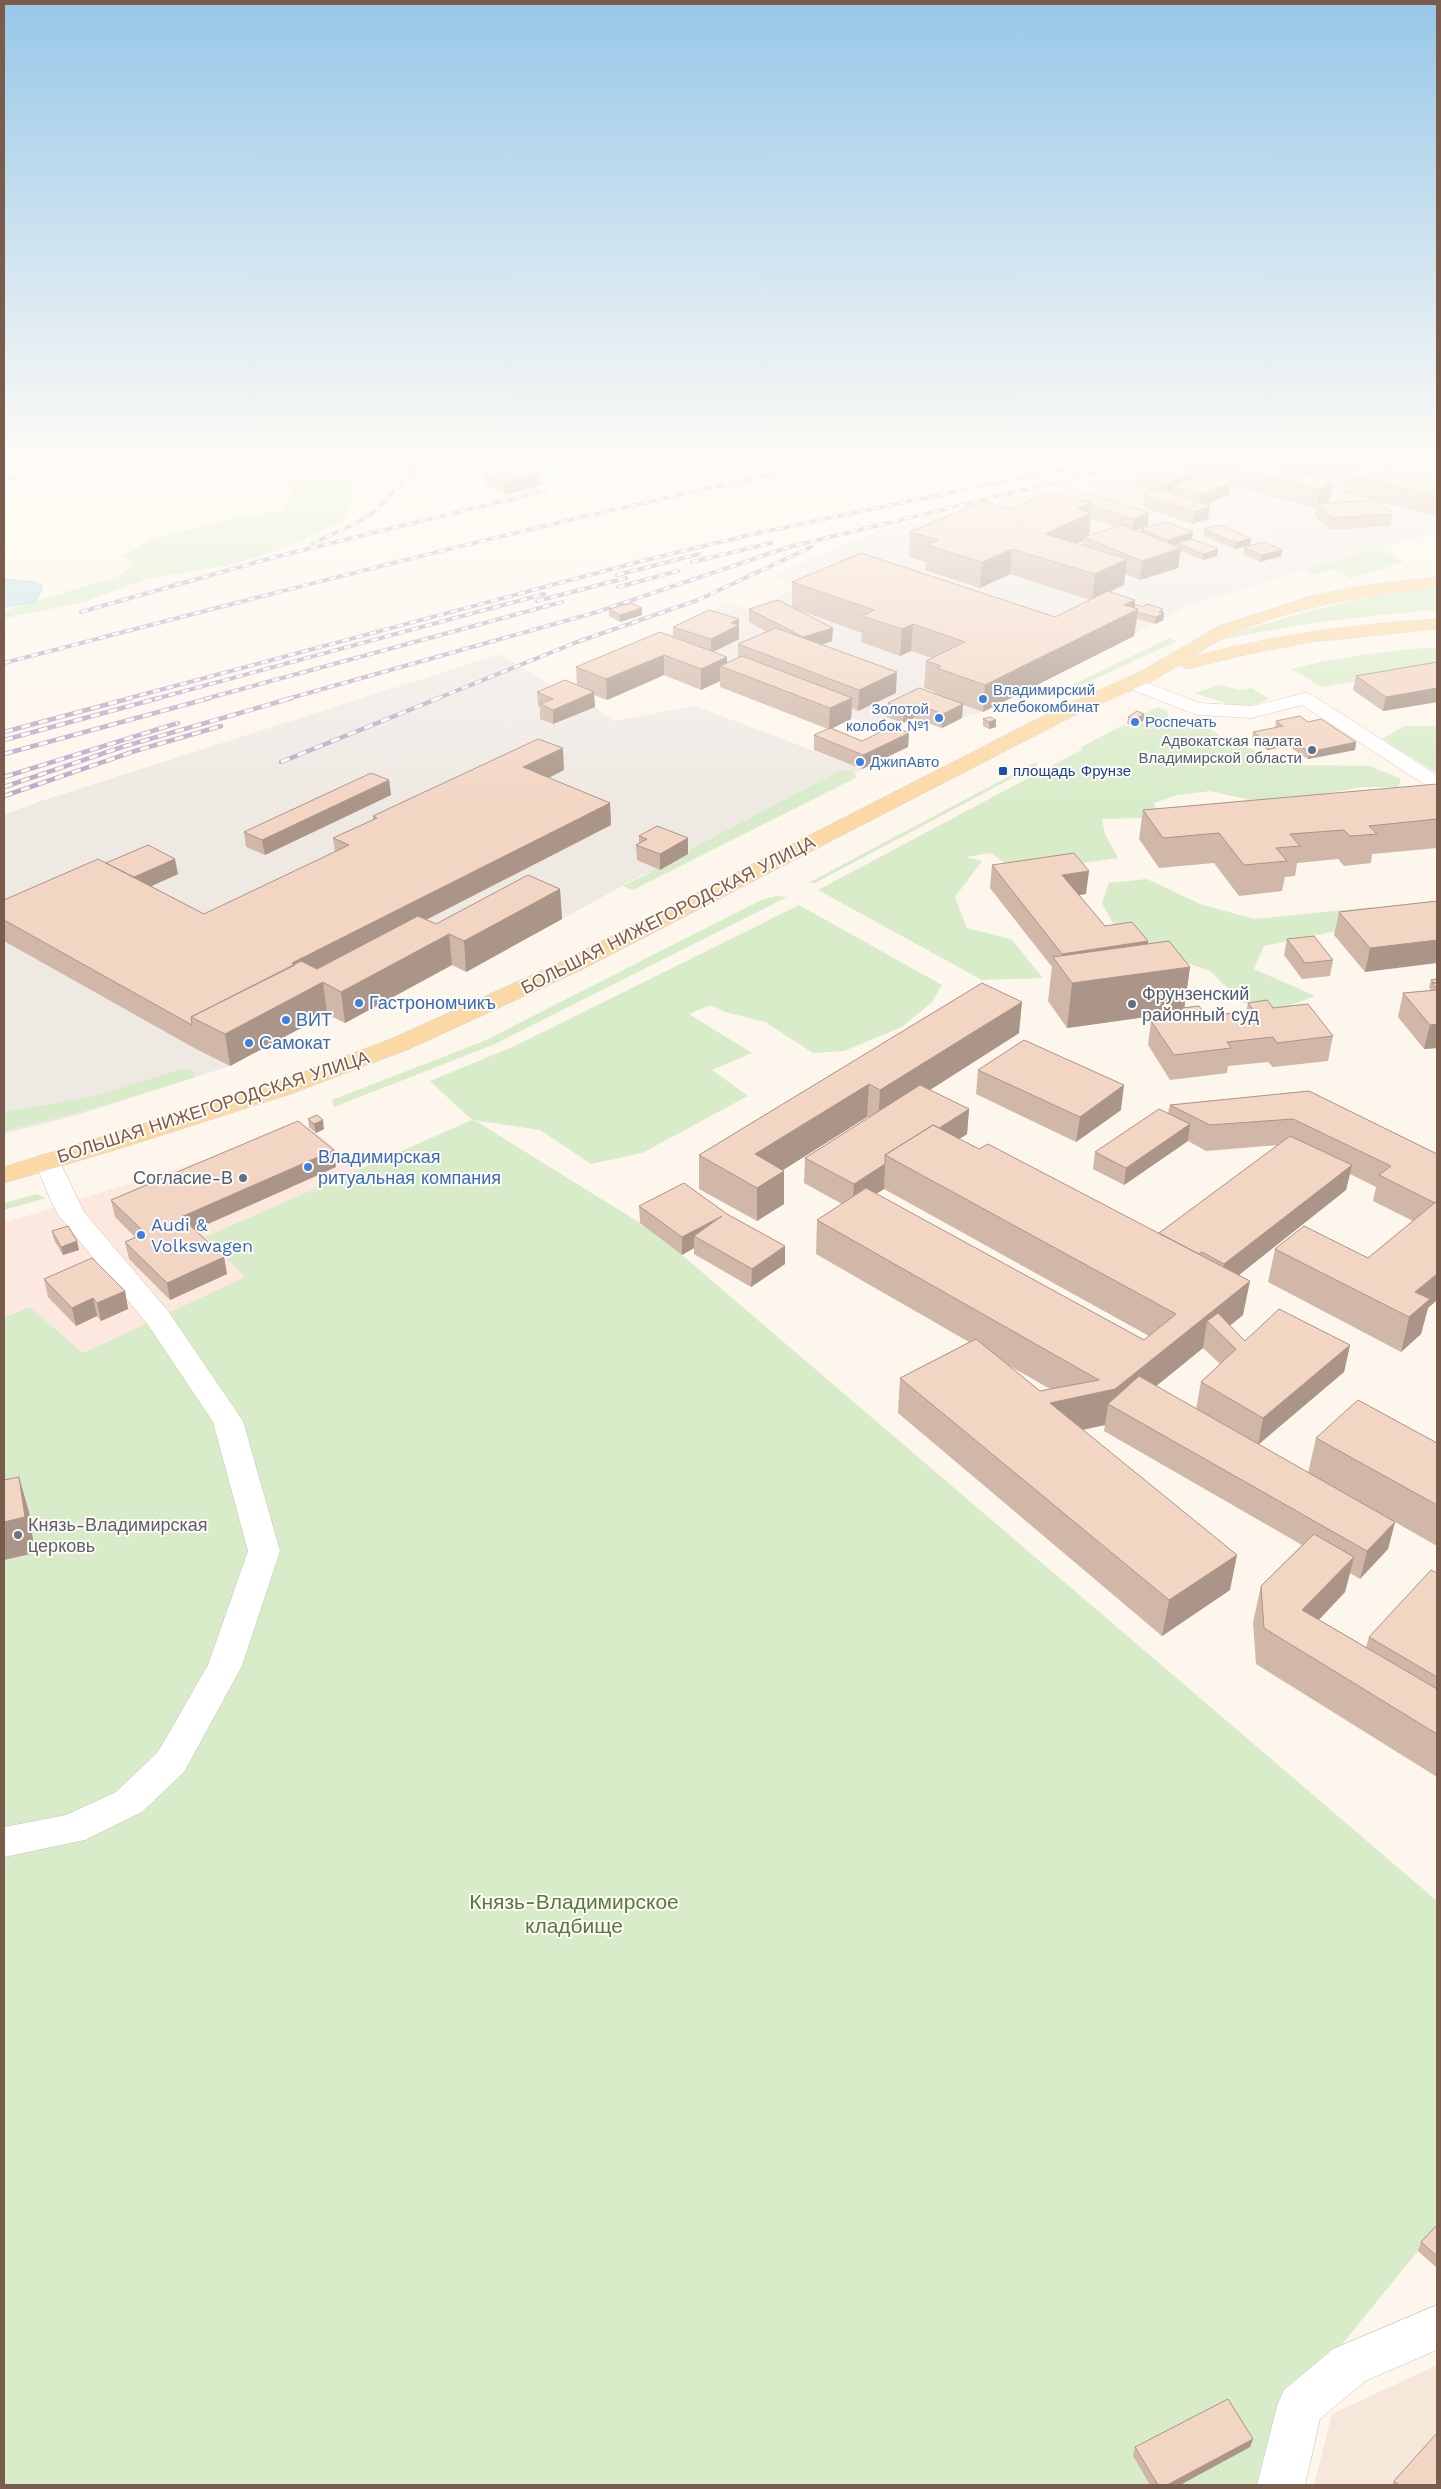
<svg xmlns="http://www.w3.org/2000/svg" width="1441" height="2489" viewBox="0 0 1441 2489" font-family="'Work Sans',sans-serif">
	<style>
		.residential { fill: #f5e8da }
		.commercial { fill: #fde8e0 }
		.industrial { fill: #efe9e4 }
		.green { fill: #d8ecc9 }
		.water { fill: #bfe3e8; stroke: #a5d3da }
		.lines { fill: none; stroke-linecap: round; stroke-linejoin: round }
		.minor-casing { stroke: #d1beb0; stroke-width: 1 }
		.major-casing { stroke: #dad1cd; stroke-width: 1 }
		.minor { fill: #fff; fill-rule: evenodd }
		.major { fill: #fbd9a5; fill-rule: evenodd }
		.rail-far1-casing { stroke: #b9a8c9; stroke-width: 4 }
		.rail-casing { stroke: #b9a8c9; stroke-width: 4.5 }
		.rail-far1 { stroke: #fffaf3; stroke-width: 2.5; stroke-dasharray: 7; stroke-linecap: butt }
		.rail { stroke: #fffaf3; stroke-width: 3; stroke-dasharray: 9; stroke-linecap: butt }
		.wall { fill: #d1b7a8; fill-rule: evenodd }
		.shaded-wall { fill: #aa9588 }
		.building { fill: #f3d5c3; stroke: #aa9588 }
		.shop-dot { fill: #3f7fe0; stroke: #fffaf3; stroke-width: 2 }
		.service-dot { fill: #5c6f8a; stroke: #fffaf3; stroke-width: 2 }
		.transit-dot { fill: #1a4fb4; stroke: #fffaf3; stroke-width: 2 }
		.worship-dot { fill: #6b7280; stroke: #fffaf3; stroke-width: 2 }
		.labels { text-anchor: middle; stroke-width: 4; stroke-linejoin: round; paint-order: stroke }
		.far-shop-label { font-size: 15px; fill: #366cbe; stroke: #fffaf3; text-anchor: start }
		.far-service-label { font-size: 15px; fill: #4e5e75; stroke: #fffaf3; text-anchor: end }
		.far-transit-label { font-size: 15px; fill: #164399; stroke: #fffaf3; text-anchor: start }
		.street-label { font-size: 18px; fill: #7a5c4d; stroke: #fffaf3 }
		.service-label { font-size: 18px; fill: #4e5e75; stroke: #fffaf3; text-anchor: start }
		.shop-label { font-size: 18px; fill: #366cbe; stroke: #fffaf3; text-anchor: start }
		.worship-label { font-size: 18px; fill: #5b616d; stroke: #fffaf3; text-anchor: start }
		.near-park-label { font-size: 21px; fill: #537a41; stroke: #fffaf3 }
	</style>
	<rect width="100%" height="100%" fill="#fdf6ec"/>
	<!-- residential -->
	<path class="residential" d="M 1437,2365 L 1437,2485 L 1314,2485 L 1332,2414 Z"/>
	<!-- commercial -->
	<path class="commercial" d="M 309,1127 L 361,1169 L 206,1237 L 246,1277 L 83,1353 L 30,1307 L 4,1318 L 4,1223 Z"/>
	<!-- industrial -->
	<path class="industrial" d="M 1225,455 L 1437,455 L 1437,533 L 1335,560 L 1188,606 L 983,712 L 962,718 L 942,728 L 914,718 L 903,723 L 891,719 L 875,726 L 652,644 L 728,603 L 747,609 L 799,588 L 773,577 L 800,563 L 881,530 L 1092,480 Z
		M 500,654 L 565,694 L 595,707 L 613,721 L 695,706 L 862,769 L 688,854 L 660,870 L 642,875 L 562,919 L 197,1049 L 230,1066 L 78,1115 L 4,1134 L 4,815 L 38,802 Z"/>
	<!-- green -->
	<path class="green" d="M 13,455 L 37,455 L 4,475 L 4,460 Z
		M 276,455 L 373,455 L 356,480 L 344,521 L 279,550 L 236,564 L 146,579 L 84,602 L 6,618 L 4,611 L 119,576 L 134,565 L 123,556 L 152,539 L 238,517 L 283,510 L 293,487 L 272,466 Z
		M 443,455 L 638,455 L 593,481 L 561,482 L 527,472 L 483,478 L 436,476 L 439,461 Z
		M 1379,548 L 1404,562 L 1351,578 L 1330,569 L 1315,574 L 1302,570 Z
		M 1437,587 L 1437,610 C 1366,615 1296,624 1226,639 L 1221,637 C 1296,614 1359,596 1437,587 Z
		M 1169,638 L 1177,641 L 1052,699 L 1052,695 Z
		M 1437,647 L 1437,666 L 1322,687 L 1292,669 C 1340,656 1388,651 1437,647 Z
		M 1220,685 L 1240,690 L 1252,688 L 1269,699 L 1243,709 L 1194,693 Z
		M 1158,707 L 1167,711 L 1170,726 L 1211,729 L 1224,739 L 1294,765 L 1370,766 L 1401,779 L 1398,787 L 1362,787 L 1312,796 L 1250,800 L 1210,791 L 1177,795 L 1154,803 L 1158,813 L 1141,818 L 1102,819 L 1105,834 L 1118,858 L 1031,870 L 1007,865 L 991,853 L 966,857 L 982,861 L 955,897 L 967,928 L 1011,939 L 1043,978 L 982,980 L 818,890 L 1083,749 L 1080,748 L 1123,725 L 1135,728 L 1146,721 L 1136,718 Z
		M 1404,726 L 1437,726 L 1437,773 L 1382,739 Z
		M 1036,762 L 1037,765 L 815,883 L 808,883 Z
		M 840,771 L 853,771 L 857,777 L 633,890 L 623,886 C 645,874 667,866 688,854 L 691,849 Z
		M 1147,879 L 1200,904 L 1254,919 L 1373,907 L 1384,917 L 1361,926 L 1264,946 L 1254,969 L 1315,996 L 1274,1012 L 1242,1002 L 1210,971 L 1158,953 L 1118,933 L 1102,903 L 1109,883 Z
		M 776,896 L 787,897 L 495,1044 L 334,1107 L 332,1100 L 484,1041 L 761,900 Z
		M 799,905 L 942,985 L 932,1002 L 902,1027 L 844,1051 L 813,1053 L 765,1022 L 725,1012 L 711,1005 L 689,1014 L 752,1053 L 712,1070 L 748,1096 L 642,1153 L 591,1164 L 540,1130 L 474,1120 L 640,1223 L 682,1255 L 1437,1901 L 1437,2231 L 1418,2251 L 1334,2354 L 1283,2407 L 1265,2485 L 4,2485 L 4,1318 L 30,1307 L 83,1353 L 245,1277 L 205,1237 L 472,1120 L 430,1081 L 515,1046 Z
		M 185,1068 L 196,1072 L 193,1078 L 85,1111 L 4,1131 L 4,1112 L 96,1096 Z
		M 37,1194 L 46,1198 L 4,1210 L 4,1203 Z"/>
	<!-- water -->
	<path class="water" d="M 4,579 L 35,582 L 43,586 L 36,602 L 4,607 Z"/>
	<g class="lines">
		<!-- minor casing -->
		<g class="minor-casing">
			<path id="minor" d="M 434,455 L 449,455 L 427,482 L 446,500 L 438,505 L 432,503 L 410,483 Z
				M 1132,677 L 1200,703 L 1252,706 L 1305,693 L 1312,695 L 1437,775 L 1437,790 L 1430,788 L 1302,705 L 1252,718 L 1197,715 L 1125,687 L 1123,683 L 1125,679 Z
				M 48,1154 L 57,1156 L 84,1212 L 168,1311 L 243,1421 L 280,1551 L 242,1666 L 184,1772 L 142,1812 L 85,1840 L 4,1857 L 4,1827 L 66,1815 L 116,1792 L 158,1752 L 208,1665 L 248,1551 L 213,1422 L 148,1325 L 59,1216 L 50,1199 L 35,1162 L 39,1156 Z
				M 1437,2305 L 1437,2350 L 1365,2381 L 1320,2419 L 1305,2485 L 1257,2485 L 1277,2406 L 1284,2390 L 1333,2349 Z"/>
		</g>
		<!-- major casing -->
		<g class="major-casing">
			<path id="major" d="M 1437,577 L 1437,587 C 1367,596 1298,605 1232,634 C 1218,640 1205,649 1192,657 C 1273,635 1354,624 1437,619 L 1437,629 L 1311,642 L 1248,654 L 1187,669 L 1179,665 L 1154,680 L 1073,716 L 581,970 L 409,1049 L 290,1094 L 131,1145 L 4,1183 L 4,1167 L 272,1084 L 391,1039 L 565,960 L 1059,708 L 1140,672 L 1219,626 L 1308,597 L 1348,588 Z"/>
		</g>
		<!-- minor -->
		<use href="#minor" class="minor"/>
		<!-- major -->
		<use href="#major" class="major"/>
		<!-- rail-far1 casing -->
		<g class="rail-far1-casing">
			<path id="rail-far1" d="M 407,473 L 417,455
				M 4,484 L 52,455
				M 313,543 L 353,525 L 375,511 L 429,455
				M 692,562 L 771,543
				M 617,575 L 699,554
				M 618,587 L 678,571
				M 537,601 L 626,578
				M 81,612 L 275,557 L 544,491
				M 4,663 C 290,589 576,513 866,455
				M 126,699 L 638,562 L 762,532 L 1132,455
				M 155,699 L 544,594
				M 205,699 L 562,602
				M 287,699 L 597,612 L 789,547 L 1110,469 L 1185,455
				M 436,699 L 577,642 L 698,600 L 811,547"/>
		</g>
		<!-- rail casing -->
		<g class="rail-casing">
			<path id="rail" d="M 4,732 L 131,698
				M 4,740 L 159,698
				M 4,754 L 210,698
				M 281,762 L 439,698
				M 4,777 L 178,723
				M 4,787 L 122,747 L 292,698
				M 4,796 L 135,751 L 221,726"/>
		</g>
		<!-- rail-far1 -->
		<use href="#rail-far1" class="rail-far1"/>
		<!-- rail -->
		<use href="#rail" class="rail"/>
	</g>
	<!-- wall -->
	<path class="wall" d="M 1240,455 L 1347,455 L 1342,458 L 1384,469 L 1384,462 L 1385,455 L 1386,455 L 1420,478 L 1437,482 L 1437,516 L 1379,501 L 1393,514 L 1390,526 L 1330,530 L 1314,516 L 1316,508 L 1230,486 L 1229,494 L 1206,505 L 1210,506 L 1208,519 L 1192,524 L 1143,507 L 1144,494 L 1151,492 L 1136,488 L 1138,476 L 1187,470 L 1189,456 L 1240,459 ZM 1312,473 L 1346,482 L 1344,493 L 1373,500 L 1324,503 L 1330,500 L 1333,482 L 1307,475 Z
		M 485,473 L 540,473 L 541,485 L 505,495 L 486,486 Z
		M 1074,498 L 1148,525 L 1135,530 L 1140,532 L 1141,529 L 1192,539 L 1217,556 L 1203,560 L 1180,551 L 1178,568 L 1140,580 L 1125,574 L 1124,585 L 1109,592 L 1135,600 L 1135,604 L 1164,613 L 1163,620 L 1155,624 L 1137,619 L 1134,636 L 983,712 L 963,705 L 962,718 L 942,728 L 914,718 L 903,723 L 887,717 L 888,703 L 935,693 L 935,692 L 924,688 L 926,661 L 932,658 L 911,651 L 900,656 L 861,642 L 862,633 L 796,609 L 832,641 L 822,645 L 896,693 L 858,711 L 852,708 L 851,719 L 832,728 L 862,741 L 909,733 L 908,747 L 862,769 L 814,750 L 814,735 L 828,729 L 720,687 L 720,681 L 701,690 L 664,675 L 607,700 L 594,695 L 595,707 L 553,724 L 540,719 L 540,707 L 538,706 L 537,692 L 577,685 L 576,667 L 673,637 L 673,627 L 739,619 L 739,639 L 713,652 L 727,663 L 738,658 L 738,644 L 767,632 L 749,622 L 749,609 L 792,607 L 792,582 L 1055,617 L 1090,600 L 1010,574 L 980,588 L 925,570 L 926,562 L 909,557 L 910,532 L 1011,509 ZM 1091,519 L 1116,527 L 1089,535 ZM 1083,541 L 1083,546 L 1076,544 Z
		M 1204,529 L 1251,538 L 1250,545 L 1235,549 L 1204,536 Z
		M 1244,547 L 1282,550 L 1281,556 L 1260,562 L 1243,554 Z
		M 609,609 L 642,615 L 620,622 L 609,616 Z
		M 1437,662 L 1437,702 L 1383,711 L 1353,690 L 1356,676 Z
		M 1144,714 L 1143,721 L 1134,726 L 1127,724 L 1128,717 Z
		M 983,719 L 996,720 L 996,727 L 989,729 L 983,726 Z
		M 1276,721 L 1308,722 L 1356,742 L 1355,750 L 1308,759 L 1288,746 L 1267,750 L 1252,739 L 1253,732 L 1275,728 Z
		M 564,770 L 549,778 L 610,803 L 611,825 L 426,920 L 436,924 L 560,889 L 562,919 L 466,972 L 452,965 L 345,1023 L 327,1014 L 230,1066 L 196,1049 L 4,941 L 4,900 L 106,863 L 178,874 L 151,886 L 204,914 L 335,852 L 333,838 L 373,820 L 373,816 Z
		M 389,780 L 391,795 L 265,855 L 246,847 L 244,832 Z
		M 1437,784 L 1437,848 L 1372,854 L 1371,863 L 1344,866 L 1338,859 L 1297,863 L 1295,876 L 1285,877 L 1282,891 L 1239,896 L 1214,863 L 1159,868 L 1139,839 L 1143,810 Z
		M 639,836 L 688,838 L 688,854 L 660,870 L 637,860 L 636,845 L 639,843 Z
		M 992,865 L 1086,894 L 1079,895 L 1105,926 L 1148,941 L 1148,944 L 1190,967 L 1184,1008 L 1206,1016 L 1246,1012 L 1248,1003 L 1273,1008 L 1333,1036 L 1328,1061 L 1273,1067 L 1268,1062 L 1228,1066 L 1227,1073 L 1170,1080 L 1148,1045 L 1151,1021 L 1181,1017 L 1182,1012 L 1067,1028 L 1048,1001 L 1052,967 L 990,888 Z
		M 1437,901 L 1365,972 L 1334,935 L 1339,912 Z
		M 1287,939 L 1333,960 L 1330,976 L 1302,979 L 1284,955 Z
		M 1437,979 L 1437,1048 L 1424,1049 L 1398,1017 L 1403,993 L 1431,990 L 1429,988 L 1431,980 Z
		M 982,983 L 1019,1033 L 930,1090 L 969,1109 L 967,1134 L 959,1139 L 979,1149 L 1159,1233 L 1278,1145 L 1206,1151 L 1188,1141 L 1124,1185 L 1093,1169 L 1095,1152 L 1168,1113 L 1170,1105 L 1309,1091 L 1437,1154 L 1437,1300 L 1428,1308 L 1421,1334 L 1401,1352 L 1268,1282 L 1275,1249 L 1368,1258 L 1413,1221 L 1373,1201 L 1376,1187 L 1350,1174 L 1346,1190 L 1239,1275 L 1243,1315 L 1230,1326 L 1245,1341 L 1350,1345 L 1344,1372 L 1258,1444 L 1308,1473 L 1316,1438 L 1437,1443 L 1437,1546 L 1374,1510 L 1395,1522 L 1388,1549 L 1360,1579 L 1350,1573 L 1345,1592 L 1319,1620 L 1366,1647 L 1369,1637 L 1437,1573 L 1437,1777 L 1256,1664 L 1253,1622 L 1261,1586 L 1302,1545 L 1104,1431 L 1105,1425 L 1083,1429 L 1230,1590 L 1162,1636 L 898,1413 L 900,1378 L 969,1342 L 816,1254 L 817,1220 L 842,1204 L 804,1183 L 805,1158 L 869,1117 L 867,1117 L 783,1170 L 784,1204 L 757,1221 L 699,1189 L 699,1155 ZM 884,1189 L 1149,1336 L 1144,1340 L 876,1194 ZM 1203,1348 L 1220,1364 L 1201,1382 L 1196,1409 L 1156,1386 ZM 1008,1365 L 1050,1389 L 1040,1391 Z
		M 978,1070 L 1121,1110 L 1076,1142 L 976,1094 Z
		M 308,1119 L 324,1129 L 316,1133 L 309,1127 Z
		M 336,1167 L 195,1230 L 224,1257 L 227,1274 L 170,1300 L 129,1259 L 125,1242 L 135,1237 L 115,1217 L 111,1200 Z
		M 639,1206 L 785,1264 L 751,1287 L 694,1254 L 694,1248 L 682,1255 L 640,1223 Z
		M 52,1231 L 77,1241 L 79,1250 L 63,1255 L 54,1240 Z
		M 44,1279 L 125,1291 L 128,1309 L 101,1321 L 97,1316 L 76,1326 L 48,1297 Z
		M 1437,2225 L 1437,2268 L 1418,2251 L 1421,2242 Z
		M 1253,2439 L 1250,2447 L 1180,2485 L 1150,2485 L 1133,2456 L 1135,2447 Z
		M 1394,2481 L 1437,2485 L 1392,2485 Z"/>
	<!-- shaded-wall -->
	<path class="shaded-wall" d="M 1314,455 L 1315,455 L 1312,473 L 1292,482 L 1291,482 L 1294,465 Z
		M 1320,455 L 1347,455 L 1337,461 Z
		M 1194,472 L 1192,484 L 1173,486 L 1172,493 L 1165,496 L 1166,484 Z
		M 540,473 L 541,485 L 505,495 L 504,482 Z
		M 1231,482 L 1229,494 L 1200,507 L 1202,494 Z
		M 1333,482 L 1330,500 L 1319,506 L 1317,504 L 1319,489 Z
		M 1091,503 L 1090,514 L 1091,513 L 1089,538 L 1084,537 L 1083,541 L 1044,559 L 1045,534 L 1077,509 Z
		M 1210,506 L 1208,519 L 1192,524 L 1194,512 Z
		M 1149,512 L 1148,525 L 1132,532 L 1133,519 Z
		M 1193,532 L 1191,545 L 1177,543 L 1176,550 L 1181,548 L 1178,568 L 1140,580 L 1142,561 L 1166,553 L 1168,540 Z
		M 1251,538 L 1250,545 L 1235,549 L 1236,543 Z
		M 1012,549 L 1010,574 L 980,588 L 982,562 Z
		M 1218,549 L 1217,556 L 1203,560 L 1203,554 Z
		M 1282,550 L 1281,556 L 1260,562 L 1261,555 Z
		M 1127,559 L 1124,585 L 1092,600 L 1095,574 Z
		M 1135,600 L 1134,611 L 1138,609 L 1134,636 L 983,712 L 985,685 L 1124,605 Z
		M 642,608 L 642,615 L 620,622 L 620,615 Z
		M 1163,609 L 1162,614 L 1164,613 L 1163,620 L 1155,624 L 1156,617 L 1159,612 Z
		M 739,619 L 739,639 L 711,653 L 711,639 L 731,623 Z
		M 913,624 L 911,651 L 900,656 L 902,629 Z
		M 833,628 L 832,641 L 803,650 L 803,637 Z
		M 664,655 L 664,675 L 607,700 L 606,679 Z
		M 727,657 L 727,669 L 720,666 L 720,681 L 701,690 L 701,669 Z
		M 897,672 L 896,693 L 858,711 L 859,690 Z
		M 1437,688 L 1437,702 L 1383,711 L 1386,697 Z
		M 594,692 L 595,707 L 553,724 L 553,710 Z
		M 852,698 L 851,719 L 829,730 L 830,708 Z
		M 915,704 L 914,718 L 903,723 L 904,709 Z
		M 963,704 L 962,718 L 942,728 L 943,714 Z
		M 1144,714 L 1143,721 L 1134,726 L 1135,719 Z
		M 996,720 L 996,727 L 989,729 L 989,722 Z
		M 909,733 L 908,747 L 862,769 L 863,755 Z
		M 1289,739 L 1288,746 L 1267,750 L 1268,743 Z
		M 1356,742 L 1355,750 L 1308,759 L 1309,752 Z
		M 563,748 L 564,770 L 525,789 L 523,767 Z
		M 389,780 L 391,795 L 265,855 L 262,840 Z
		M 610,803 L 611,825 L 304,982 L 323,982 L 327,1014 L 230,1066 L 225,1034 L 292,963 Z
		M 688,838 L 688,854 L 660,870 L 660,854 Z
		M 175,859 L 178,874 L 130,896 L 127,880 Z
		M 1089,871 L 1086,894 L 1059,898 L 1062,875 Z
		M 560,889 L 562,919 L 466,972 L 464,941 Z
		M 449,934 L 452,965 L 345,1023 L 341,992 Z
		M 1437,940 L 1437,963 L 1365,972 L 1370,948 Z
		M 1148,941 L 1145,965 L 1061,968 L 1062,954 Z
		M 1190,967 L 1184,1010 L 1182,1008 L 1182,1012 L 1067,1028 L 1072,983 Z
		M 1022,1002 L 1019,1033 L 878,1123 L 880,1090 Z
		M 1437,1024 L 1437,1048 L 1424,1049 L 1430,1025 Z
		M 869,1084 L 867,1117 L 756,1187 L 755,1154 Z
		M 1124,1085 L 1121,1110 L 1076,1142 L 1080,1117 Z
		M 969,1109 L 967,1134 L 912,1170 L 892,1159 Z
		M 323,1120 L 324,1129 L 316,1133 L 314,1124 Z
		M 1190,1124 L 1188,1141 L 1124,1185 L 1126,1168 Z
		M 334,1150 L 336,1167 L 185,1234 L 181,1217 Z
		M 885,1164 L 884,1189 L 852,1209 L 854,1184 Z
		M 1352,1165 L 1346,1190 L 1220,1290 L 1224,1264 Z
		M 784,1171 L 784,1204 L 757,1221 L 757,1188 Z
		M 722,1216 L 694,1236 L 694,1248 L 682,1255 L 682,1237 Z
		M 77,1241 L 79,1250 L 63,1255 L 61,1247 Z
		M 785,1246 L 785,1264 L 751,1287 L 752,1269 Z
		M 224,1257 L 227,1274 L 170,1300 L 167,1283 Z
		M 1437,1274 L 1437,1300 L 1428,1308 L 1421,1334 L 1401,1352 L 1415,1292 Z
		M 1250,1281 L 1243,1315 L 1220,1333 L 1207,1321 L 1203,1348 L 1123,1413 L 1108,1404 L 1105,1425 L 1046,1438 L 1050,1403 L 1115,1389 Z
		M 125,1291 L 128,1309 L 101,1321 L 97,1303 Z
		M 93,1298 L 97,1316 L 76,1326 L 72,1308 Z
		M 1350,1345 L 1344,1372 L 1258,1445 L 1263,1418 Z
		M 19,1477 L 29,1512 L 35,1553 L 4,1560 L 4,1522 Z
		M 1395,1522 L 1388,1549 L 1360,1579 L 1367,1551 Z
		M 1237,1555 L 1230,1590 L 1162,1636 L 1169,1600 Z
		M 1354,1557 L 1345,1592 L 1294,1646 L 1302,1610 Z
		M 1253,2439 L 1250,2447 L 1180,2485 L 1167,2485 Z"/>
	<!-- building -->
	<path class="building" d="M 1191,455 L 1227,455 L 1275,468 L 1277,461 L 1256,455 L 1314,455 L 1294,465 L 1283,463 L 1282,469 L 1333,482 L 1319,489 L 1189,456 Z
		M 1319,455 L 1330,455 L 1437,482 L 1437,496 L 1348,475 L 1361,468 Z
		M 1386,455 L 1419,455 L 1420,478 L 1387,470 Z
		M 521,464 L 540,473 L 504,482 L 485,473 Z
		M 1166,464 L 1194,472 L 1166,484 L 1138,476 Z
		M 1202,474 L 1231,482 L 1202,494 L 1173,486 Z
		M 1161,489 L 1210,506 L 1194,512 L 1144,494 Z
		M 1052,492 L 1091,503 L 1077,509 L 1091,513 L 1045,534 L 1127,559 L 1095,574 L 1012,549 L 982,562 L 927,545 L 938,540 L 910,532 L 983,501 L 1011,509 Z
		M 1086,493 L 1149,512 L 1133,519 L 1091,506 L 1091,503 L 1074,498 Z
		M 1377,500 L 1393,514 L 1332,518 L 1316,504 Z
		M 1166,522 L 1193,532 L 1168,540 L 1141,529 Z
		M 1122,525 L 1181,548 L 1142,561 L 1084,537 Z
		M 1219,525 L 1251,538 L 1236,543 L 1204,529 Z
		M 1192,539 L 1218,549 L 1203,554 L 1177,543 Z
		M 1265,542 L 1282,550 L 1261,555 L 1244,547 Z
		M 861,553 L 1055,617 L 1108,591 L 1135,600 L 1124,605 L 1138,609 L 985,685 L 937,668 L 941,666 L 926,661 L 965,642 L 913,624 L 902,629 L 862,616 L 874,610 L 792,582 Z
		M 778,600 L 833,628 L 803,637 L 749,609 Z
		M 631,603 L 642,608 L 620,615 L 609,609 Z
		M 1135,604 L 1142,607 L 1147,604 L 1163,609 L 1159,612 L 1164,613 L 1156,617 L 1137,612 L 1138,609 L 1134,608 Z
		M 709,610 L 739,619 L 731,623 L 739,625 L 711,639 L 673,627 Z
		M 776,628 L 897,672 L 859,690 L 738,644 Z
		M 660,632 L 727,657 L 701,669 L 664,655 L 606,679 L 576,667 Z
		M 742,656 L 852,698 L 830,708 L 720,666 Z
		M 1437,662 L 1437,688 L 1386,697 L 1356,676 Z
		M 565,680 L 594,692 L 553,710 L 540,704 L 553,699 L 537,692 Z
		M 919,688 L 963,704 L 943,714 L 915,704 L 904,709 L 888,703 Z
		M 1137,711 L 1144,714 L 1135,719 L 1128,717 Z
		M 1300,716 L 1308,722 L 1321,719 L 1356,742 L 1309,752 L 1289,739 L 1268,743 L 1253,732 L 1283,726 L 1276,721 Z
		M 990,717 L 996,720 L 989,722 L 983,719 Z
		M 893,726 L 909,733 L 863,755 L 814,735 L 830,728 L 862,741 Z
		M 538,739 L 563,748 L 523,767 L 610,803 L 292,963 L 295,965 L 191,1017 L 192,1025 L 4,920 L 4,900 L 98,859 L 204,914 L 349,845 L 333,838 L 377,818 L 373,816 Z
		M 371,773 L 389,780 L 262,840 L 244,832 Z
		M 1437,784 L 1437,819 L 1369,826 L 1377,834 L 1350,836 L 1344,830 L 1290,834 L 1300,846 L 1276,848 L 1287,861 L 1244,865 L 1219,833 L 1163,838 L 1143,810 Z
		M 657,826 L 688,838 L 660,854 L 636,845 L 647,839 L 639,836 Z
		M 148,845 L 175,859 L 134,877 L 106,863 Z
		M 1074,853 L 1089,871 L 1062,875 L 1105,926 L 1132,922 L 1148,941 L 1062,954 L 992,865 Z
		M 528,875 L 560,889 L 464,941 L 449,934 L 341,992 L 323,982 L 225,1034 L 191,1017 L 301,961 L 317,969 L 418,916 L 436,924 Z
		M 1437,901 L 1437,940 L 1370,948 L 1339,912 Z
		M 1314,936 L 1333,960 L 1305,963 L 1287,939 Z
		M 1169,941 L 1190,967 L 1072,983 L 1053,957 Z
		M 1437,979 L 1437,983 L 1434,983 L 1431,980 Z
		M 982,983 L 1022,1002 L 880,1090 L 869,1084 L 755,1154 L 784,1171 L 757,1188 L 699,1155 Z
		M 1432,983 L 1437,983 L 1437,989 Z
		M 1437,990 L 1437,1024 L 1430,1025 L 1403,993 Z
		M 1267,1000 L 1273,1008 L 1308,1004 L 1333,1036 L 1277,1043 L 1273,1037 L 1227,1042 L 1231,1048 L 1174,1055 L 1151,1021 L 1188,1017 L 1182,1008 L 1199,1006 L 1206,1016 L 1254,1011 L 1248,1003 Z
		M 1024,1040 L 1124,1085 L 1080,1117 L 978,1070 Z
		M 920,1085 L 969,1109 L 939,1128 L 933,1125 L 885,1155 L 885,1164 L 854,1184 L 805,1158 Z
		M 1309,1091 L 1437,1154 L 1437,1201 L 1435,1203 L 1379,1175 L 1391,1166 L 1293,1119 L 1210,1125 L 1170,1105 Z
		M 1159,1109 L 1190,1124 L 1126,1168 L 1095,1152 Z
		M 317,1115 L 323,1120 L 314,1124 L 308,1119 Z
		M 298,1121 L 334,1150 L 181,1217 L 224,1257 L 167,1283 L 125,1242 L 145,1233 L 111,1200 Z
		M 933,1125 L 979,1149 L 988,1144 L 1250,1281 L 1115,1389 L 1050,1403 L 1237,1555 L 1169,1600 L 900,1378 L 976,1339 L 1040,1391 L 1099,1380 L 817,1220 L 866,1188 L 1144,1340 L 1176,1314 L 885,1155 Z
		M 1290,1136 L 1352,1165 L 1224,1264 L 1202,1252 L 1199,1254 L 1159,1233 Z
		M 684,1183 L 727,1214 L 785,1246 L 752,1269 L 694,1236 L 722,1216 L 682,1237 L 639,1206 Z
		M 1437,1201 L 1437,1274 L 1415,1292 L 1430,1299 L 1409,1317 L 1275,1249 L 1304,1226 L 1368,1258 Z
		M 68,1226 L 77,1241 L 61,1247 L 52,1231 Z
		M 92,1258 L 125,1291 L 97,1303 L 93,1298 L 72,1308 L 44,1279 Z
		M 1279,1309 L 1350,1345 L 1263,1418 L 1201,1382 L 1236,1349 L 1207,1321 L 1218,1313 L 1245,1341 Z
		M 1139,1376 L 1395,1522 L 1367,1551 L 1108,1404 Z
		M 1358,1400 L 1437,1443 L 1437,1505 L 1316,1438 Z
		M 19,1477 L 25,1517 L 4,1522 L 4,1480 Z
		M 1314,1534 L 1354,1557 L 1302,1610 L 1437,1689 L 1437,1734 L 1264,1628 L 1261,1586 Z
		M 1431,1570 L 1437,1573 L 1437,1677 L 1369,1637 Z
		M 1437,2225 L 1437,2256 L 1421,2242 Z
		M 1228,2399 L 1253,2439 L 1167,2485 L 1158,2485 L 1135,2447 Z
		M 1437,2433 L 1437,2485 L 1399,2485 L 1394,2481 Z"/>
	<!-- sky -->
	<linearGradient id="sky" x2="0" y2="1"><stop stop-color="#97c7e8"/><stop offset="0.57" stop-color="#fefbf6"/><stop offset="1" stop-color="#fefbf6" stop-opacity="0"/></linearGradient>
	<rect width="1441" height="804" fill="url(#sky)"/>
	<!-- markers -->
	<g class="shop-dot">
		<circle cx="983" cy="699" r="5"/>
		<circle cx="939" cy="718" r="5"/>
		<circle cx="1135" cy="722" r="5"/>
		<circle cx="860" cy="762" r="5"/>
		<circle cx="359" cy="1003" r="5"/>
		<circle cx="286" cy="1020" r="5"/>
		<circle cx="249" cy="1043" r="5"/>
		<circle cx="308" cy="1167" r="5"/>
		<circle cx="141" cy="1235" r="5"/>
	</g>
	<g class="service-dot">
		<circle cx="1312" cy="750" r="5"/>
		<circle cx="1132" cy="1004" r="5"/>
		<circle cx="243" cy="1178" r="5"/>
	</g>
	<rect class="transit-dot" x="998" y="766" width="10" height="10" rx="2.5"/>
	<circle class="worship-dot" cx="18" cy="1535" r="5"/>
	<g class="labels">
		<!-- far-shop labels -->
		<g class="far-shop-label">
			<text x="993" y="695">Владимирский<tspan x="993" dy="17">хлебокомбинат</tspan></text>
			<text x="929" y="714" text-anchor="end">Золотой<tspan x="929" dy="17">колобок №1</tspan></text>
			<text x="1145" y="727">Роспечать</text>
			<text x="870" y="767">ДжипАвто</text>
		</g>
		<!-- far-service labels -->
		<g class="far-service-label">
			<text x="1302" y="746">Адвокатская палата<tspan x="1302" dy="17">Владимирской области</tspan></text>
		</g>
		<!-- far-transit labels -->
		<g class="far-transit-label">
			<text x="1013" y="776">площадь Фрунзе</text>
		</g>
		<!-- street labels -->
		<g class="street-label">
			<text transform="translate(668 915) rotate(-27)" y="6">БОЛЬШАЯ НИЖЕГОРОДСКАЯ УЛИЦА</text>
			<text transform="translate(213 1107) rotate(-18)" y="6">БОЛЬШАЯ НИЖЕГОРОДСКАЯ УЛИЦА</text>
		</g>
		<!-- service labels -->
		<g class="service-label">
			<text x="1142" y="1000">Фрунзенский<tspan x="1142" dy="21">районный суд</tspan></text>
			<text x="233" y="1184" text-anchor="end">Согласие-В</text>
		</g>
		<!-- shop labels -->
		<g class="shop-label">
			<text x="369" y="1009">Гастрономчикъ</text>
			<text x="296" y="1026">ВИТ</text>
			<text x="259" y="1049">Самокат</text>
			<text x="318" y="1163">Владимирская<tspan x="318" dy="21">ритуальная компания</tspan></text>
			<text x="151" y="1231">Audi &amp;<tspan x="151" dy="21">Volkswagen</tspan></text>
		</g>
		<!-- worship labels -->
		<g class="worship-label">
			<text x="28" y="1531">Князь-Владимирская<tspan x="28" dy="21">церковь</tspan></text>
		</g>
		<!-- near-park labels -->
		<g class="near-park-label">
			<text x="574" y="1909">Князь-Владимирское<tspan x="574" dy="24">кладбище</tspan></text>
		</g>
	</g>
	<!-- border -->
	<rect width="1441" height="2489" fill="none" stroke="#7a5c4d" stroke-width="10"/>
</svg>
